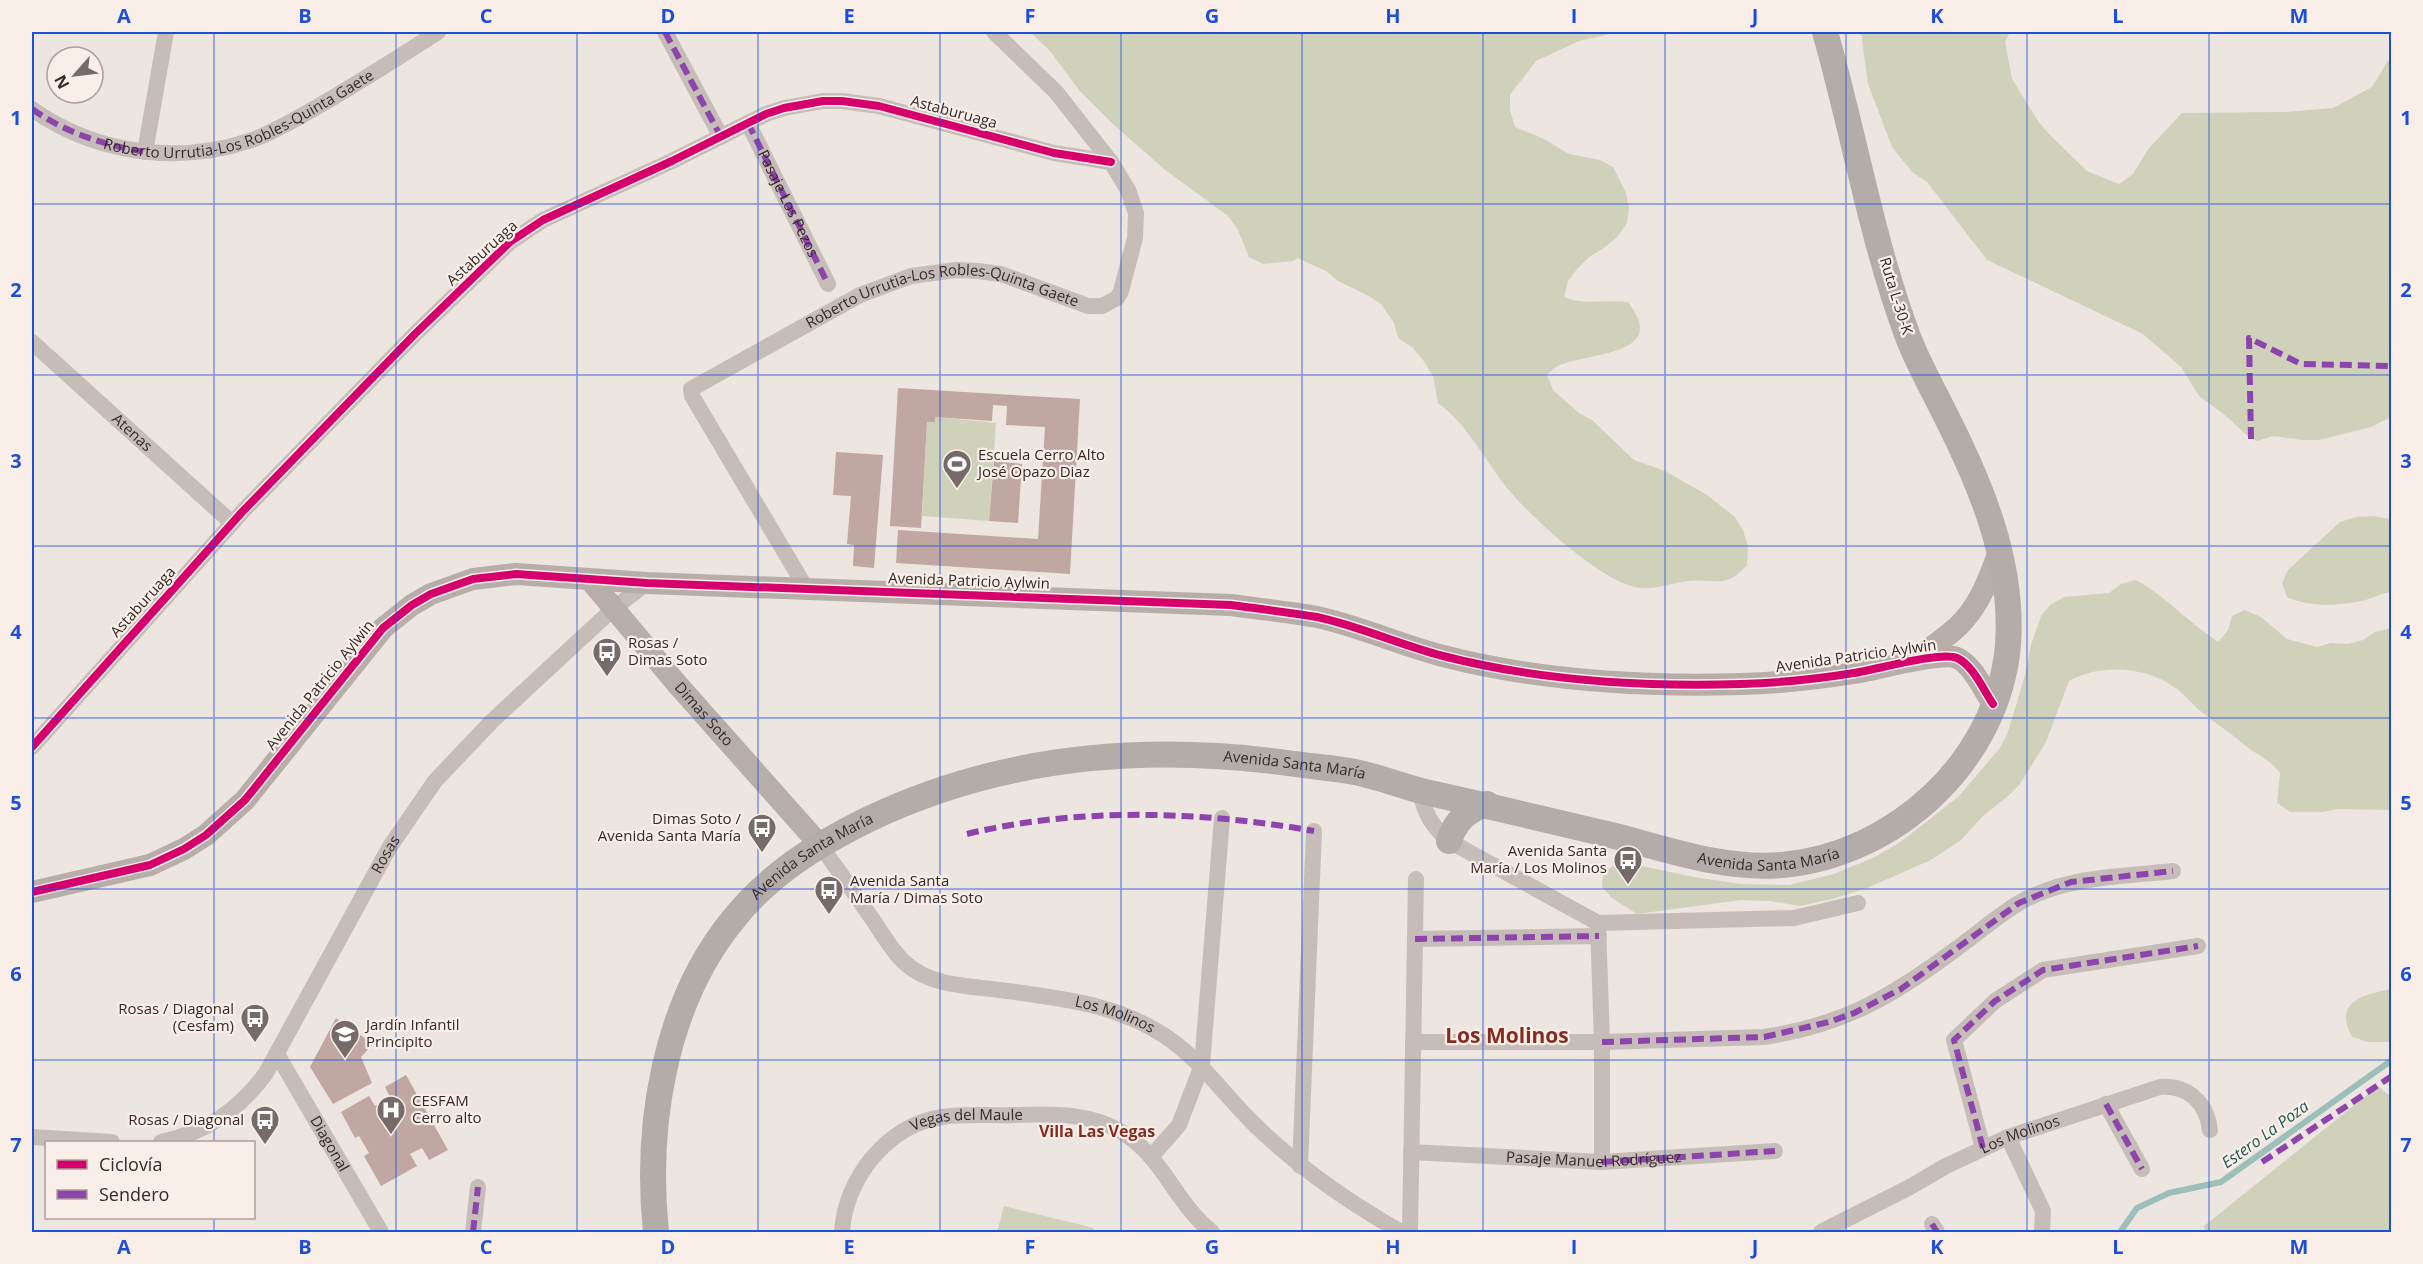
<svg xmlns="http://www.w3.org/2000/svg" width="2423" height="1264" viewBox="0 0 2423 1264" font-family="'Open Sans',sans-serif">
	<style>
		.green { fill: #d0d1ba }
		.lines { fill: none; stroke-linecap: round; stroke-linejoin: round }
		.stream { stroke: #9cbfba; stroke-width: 6 }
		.building { fill: #c0a7a2 }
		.street { stroke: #c6bdb9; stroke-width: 16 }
		.secondary { stroke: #b7aeaa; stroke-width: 22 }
		.primary { stroke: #b4aca9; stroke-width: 26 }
		.quiet { stroke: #8e44ad; stroke-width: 6; stroke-dasharray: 12 6; stroke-linecap: butt }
		.cycleway-casing { stroke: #f9efe8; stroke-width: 11 }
		.cycleway { stroke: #d6006c; stroke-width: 8 }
		.grid { fill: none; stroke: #1d4ed8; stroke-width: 1.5; stroke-opacity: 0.55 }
		.labels { text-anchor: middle; stroke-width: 4.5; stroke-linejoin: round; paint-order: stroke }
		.street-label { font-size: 15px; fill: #362a28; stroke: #f9efe8 }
		.poi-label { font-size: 15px; fill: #362a28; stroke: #f9efe8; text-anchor: start }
		.neighbourhood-label { font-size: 16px; font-weight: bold; fill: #852b21; stroke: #f9efe8 }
		.water-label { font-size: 16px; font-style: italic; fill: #1d5753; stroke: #f9efe8 }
		.district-label { font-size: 21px; font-weight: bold; fill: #852b21; stroke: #f9efe8 }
		.neatline { fill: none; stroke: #1d4ed8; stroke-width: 2 }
		.grid-label { font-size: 20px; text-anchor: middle; font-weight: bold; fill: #1d4ed8 }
	</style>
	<rect width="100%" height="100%" fill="#ede5e0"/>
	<!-- green -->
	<path class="green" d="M 1030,32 L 1619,32 L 1579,41 L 1536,61 L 1510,95 L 1510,110 L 1515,127 L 1542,138 L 1569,154 L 1600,160 L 1613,167 L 1626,193 L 1629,208 L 1627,223 L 1617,237 L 1604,248 L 1589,257 L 1577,269 L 1568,281 L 1564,297 C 1584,306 1607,299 1628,302 C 1671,357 1586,352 1558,366 C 1554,368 1550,372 1547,375 L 1553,390 L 1579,413 L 1592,420 L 1634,460 L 1665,471 L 1707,495 L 1735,517 L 1743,530 L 1748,547 L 1747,565 C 1725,590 1717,578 1689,581 C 1673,582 1657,590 1640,588 C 1603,584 1531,517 1507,488 C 1484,459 1468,425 1438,403 L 1433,376 L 1423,360 L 1413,348 L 1398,338 L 1394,323 L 1381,304 L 1367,295 L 1338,281 L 1326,271 L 1297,258 L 1294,261 L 1263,264 L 1249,257 L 1238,230 L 1228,216 L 1164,169 L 1114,125 L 1079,90 L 1050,51 Z
		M 1861,32 L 2010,32 L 2005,42 L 2012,79 L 2038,121 L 2049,134 L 2087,171 L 2119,184 L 2133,174 L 2149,148 L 2182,113 L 2286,112 L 2333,108 L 2372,87 L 2391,56 L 2391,417 L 2371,427 L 2319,440 L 2303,440 L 2273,436 L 2257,441 L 2251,439 L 2226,416 L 2199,396 L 2181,367 L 2143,334 L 1987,260 L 1927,182 L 1912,172 L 1892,147 L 1868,84 Z
		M 935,417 L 996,423 L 989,521 L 922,516 L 927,422 L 934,422 Z
		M 2372,516 L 2391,519 L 2391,592 C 2383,593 2377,596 2369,599 C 2344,606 2310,608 2287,597 L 2282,583 L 2288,570 L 2340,522 L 2356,517 Z
		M 2136,580 C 2168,598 2189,623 2218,642 L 2228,630 L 2232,616 L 2245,610 L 2261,617 L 2287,639 L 2317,647 L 2331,643 L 2347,644 L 2363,640 L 2375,632 L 2391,628 L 2391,810 L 2338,809 L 2323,812 L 2290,812 L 2277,803 L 2280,773 C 2268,757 2255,755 2241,742 C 2229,732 2217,724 2204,714 C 2193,706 2185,694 2174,687 C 2144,666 2100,664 2069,681 L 2046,742 L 2020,784 L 2008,796 L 1983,816 L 1960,841 L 1931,860 L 1867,888 L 1832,899 L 1800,906 L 1770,901 L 1741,900 L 1637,914 L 1612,898 L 1602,887 L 1603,873 L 1616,864 L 1632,864 L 1694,877 L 1741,884 L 1789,885 L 1834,874 L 1875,857 L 1902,841 L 1959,796 L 1999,749 L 2007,735 L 2025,675 L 2031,645 L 2041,616 L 2050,605 L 2064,597 L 2109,593 L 2121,584 Z
		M 2391,989 L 2391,1042 L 2368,1042 L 2352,1037 C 2333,1001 2363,995 2391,989 Z
		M 2378,1086 L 2391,1097 L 2391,1232 L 2205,1232 L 2204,1226 Z
		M 1004,1206 L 1094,1228 L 1093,1232 L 997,1232 Z"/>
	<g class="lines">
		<!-- stream -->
		<path class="stream" d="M 2120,1232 L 2137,1208 L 2169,1193 L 2221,1182 L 2392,1060"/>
	</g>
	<!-- building -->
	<path class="building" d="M 898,388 L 1080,399 L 1070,574 L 896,563 L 898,530 L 1038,539 L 1045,427 L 1006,425 L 1007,406 L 993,405 L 992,421 L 935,417 L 935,422 L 927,422 L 921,528 L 890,526 Z
		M 836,452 L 883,455 L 874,568 L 853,566 L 854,545 L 847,544 L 851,496 L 833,495 Z
		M 994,461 L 1022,464 L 1018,523 L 989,521 Z
		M 336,1018 L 373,1044 L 361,1057 L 372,1083 L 333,1104 L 310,1067 Z
		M 406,1075 L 448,1150 L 429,1160 L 422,1148 L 410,1154 L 417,1166 L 381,1186 L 364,1156 L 369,1153 L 359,1136 L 355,1138 L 341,1112 L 369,1096 L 375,1106 L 390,1097 L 385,1087 Z"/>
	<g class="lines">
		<!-- street -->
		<g class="street">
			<path d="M 665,32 L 721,137"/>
			<path id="s1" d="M 32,109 C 94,153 176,165 249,141 C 271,134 290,122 310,111 C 354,86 396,59 438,32"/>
			<path id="s2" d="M 748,123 L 828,284"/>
			<path d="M 145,152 L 166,32"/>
			<path id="s3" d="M 32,342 L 232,523"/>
			<path id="s4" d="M 806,588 L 692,396 L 691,389 L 860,295 L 911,276 L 956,270 L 978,271 L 1001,274 L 1088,306 L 1102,306 L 1117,298 L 1121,291 L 1135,238 L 1136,213 L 1128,190 L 1111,162 L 1056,92 L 994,32"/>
			<path d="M 32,747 L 243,511 L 415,334 L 510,242 L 543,220 L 672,161 L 766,114 L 784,108 L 823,101 L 842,101 L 879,106 L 1054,153 L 1111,162"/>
			<path d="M 1420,791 C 1424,812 1432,827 1449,841 L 1598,923 L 1794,918 L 1858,903"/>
			<path id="s5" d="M 820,845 C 839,871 857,897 875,923 C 884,937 893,952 905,963 C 930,986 968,986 1000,990 C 1057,998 1115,1003 1165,1036 C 1201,1060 1224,1095 1255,1125 C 1299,1168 1348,1202 1401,1232"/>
			<path d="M 1598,923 L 1602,1042 L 1602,1162"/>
			<path d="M 1415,939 L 1599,936"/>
			<path d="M 1413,1042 L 1602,1042 L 1764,1037 C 1844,1025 1893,996 1956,949 C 1977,934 1997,916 2019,903 C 2065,876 2121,877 2173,871"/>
			<path id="s6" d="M 277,1054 L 381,1232"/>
			<path d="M 2106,1104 L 2142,1169"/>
			<path d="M 32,1137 L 112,1142"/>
			<path d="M 2008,1137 L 2043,1211 L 2042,1232"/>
			<path id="s7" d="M 161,1142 C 206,1133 239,1110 266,1073 L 389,848 L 435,781 L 492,721 L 613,609 L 647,583"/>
			<path d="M 1983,1148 L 1954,1040 L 1995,1001 L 2043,970 L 2198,946"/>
			<path id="s8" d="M 1411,1152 L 1602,1162 L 1775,1151"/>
			<path d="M 1151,1157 L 1179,1125 L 1202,1065 L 1222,818"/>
			<path d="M 1300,1166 L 1314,831"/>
			<path d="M 1932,1224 L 1937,1232"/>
			<path d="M 473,1232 L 478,1187"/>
			<path id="s9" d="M 842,1232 C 845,1179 887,1125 942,1117 C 965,1113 991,1116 1015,1115 C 1053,1114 1091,1112 1125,1134 C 1163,1158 1177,1205 1212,1232"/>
			<path d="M 1410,1232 L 1416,879"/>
			<path id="s10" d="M 1821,1232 L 1910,1187 L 1946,1166 L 2008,1137 L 2160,1087 C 2188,1085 2207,1103 2210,1130"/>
		</g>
		<!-- secondary -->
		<g class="secondary">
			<path id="s11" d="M 590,580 L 677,684 L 820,845"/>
			<path d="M 1916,658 C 1933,646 1951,635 1964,620 C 1982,600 1991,573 2000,549"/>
			<path d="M 32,892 L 150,865 L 184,849 L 206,835 L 245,800 L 383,628 L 412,605 L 431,594 L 473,579 L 516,574 L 647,583 L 1231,605 C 1259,609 1288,612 1317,617 C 1359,626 1400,645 1443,656 C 1540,681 1641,687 1741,684 C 1778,683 1817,679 1854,673 C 1875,670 1941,651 1957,658 C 1973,665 1984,691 1993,704"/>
		</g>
		<!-- primary -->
		<g class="primary">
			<path d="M 1449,841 C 1455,821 1467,810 1487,804"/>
			<path id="s12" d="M 656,1232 C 645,1127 664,1005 732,921 C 768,875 816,845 867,820 C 1002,755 1148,743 1295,764 C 1315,767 1335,768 1355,772 C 1379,777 1402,786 1425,792 C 1489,806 1552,821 1615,836 C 1670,850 1725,870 1782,865 C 1895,855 1998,761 2008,645 C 2014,563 1981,485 1945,414 C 1932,388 1918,363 1908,337 C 1871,238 1854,133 1825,32"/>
		</g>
		<!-- quiet -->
		<path class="quiet" d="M 665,32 L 721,137
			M 32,109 C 66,133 104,145 145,152
			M 748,123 L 828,284
			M 2251,439 L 2249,338 L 2301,364 L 2392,366
			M 967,834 C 1077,807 1203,811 1314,831
			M 1415,939 L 1599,936
			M 1602,1042 L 1764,1037 L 1829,1022 L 1854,1013 L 1901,989 L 2019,903 L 2071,882 L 2173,871
			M 2106,1104 L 2142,1169
			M 1983,1148 L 1954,1040 L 1995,1001 L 2043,970 L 2198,946
			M 1602,1162 L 1775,1151
			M 2262,1162 L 2392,1076
			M 1932,1224 L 1937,1232
			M 473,1232 L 478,1187"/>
		<!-- cycleway casing -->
		<g class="cycleway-casing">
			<path id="cycleway" d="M 32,747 L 243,511 L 415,334 L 510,242 L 543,220 L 672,161 L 766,114 L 784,108 L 823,101 L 842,101 L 879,106 L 1054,153 L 1111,162
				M 32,892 L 150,865 L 184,849 L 206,835 L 245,800 L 383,628 L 412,605 L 431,594 L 473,579 L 516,574 L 647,583 L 1231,605 C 1259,609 1288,612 1317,617 C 1359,626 1400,645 1443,656 C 1540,681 1641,687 1741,684 C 1778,683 1817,679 1854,673 C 1875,670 1941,651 1957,658 C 1973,665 1984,691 1993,704"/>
		</g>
		<!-- cycleway -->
		<use href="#cycleway" class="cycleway"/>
	</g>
	<!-- grid -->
	<path class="grid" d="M 214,32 L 214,1142M 396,32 L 396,1232M 577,32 L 577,1232M 758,32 L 758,1232M 940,32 L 940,1232M 1121,32 L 1121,1232M 1302,32 L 1302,1232M 1483,32 L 1483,1232M 1665,32 L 1665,1232M 1846,32 L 1846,1232M 2027,32 L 2027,1232M 2209,32 L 2209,1232M 32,204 L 2392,204M 32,375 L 2392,375M 32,546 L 2392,546M 32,718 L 2392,718M 32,889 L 2392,889M 32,1060 L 2392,1060M 214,1218 L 214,1232"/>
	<!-- icons -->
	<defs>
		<g id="stadium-pin" transform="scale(1.5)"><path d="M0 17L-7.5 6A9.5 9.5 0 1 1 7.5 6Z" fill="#766b68" stroke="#f9efe8"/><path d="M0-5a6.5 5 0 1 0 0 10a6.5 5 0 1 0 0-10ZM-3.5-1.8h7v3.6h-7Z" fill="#fff"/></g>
		<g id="bus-pin" transform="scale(1.5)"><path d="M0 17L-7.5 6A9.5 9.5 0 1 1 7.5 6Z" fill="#766b68" stroke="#f9efe8"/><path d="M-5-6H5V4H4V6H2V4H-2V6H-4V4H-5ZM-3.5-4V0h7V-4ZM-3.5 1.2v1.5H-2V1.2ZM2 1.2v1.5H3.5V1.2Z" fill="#fff"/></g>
		<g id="school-pin" transform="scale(1.5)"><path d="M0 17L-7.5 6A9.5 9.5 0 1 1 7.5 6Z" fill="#766b68" stroke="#f9efe8"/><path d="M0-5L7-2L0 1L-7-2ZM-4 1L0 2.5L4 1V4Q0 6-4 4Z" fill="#fff"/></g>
		<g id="hospital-pin" transform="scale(1.5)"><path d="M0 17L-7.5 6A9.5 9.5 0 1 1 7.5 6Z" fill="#766b68" stroke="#f9efe8"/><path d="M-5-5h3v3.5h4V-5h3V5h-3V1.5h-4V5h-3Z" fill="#fff"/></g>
	</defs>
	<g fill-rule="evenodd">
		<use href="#stadium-pin" x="957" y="464"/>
		<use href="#bus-pin" x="607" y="652"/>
		<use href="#bus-pin" x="762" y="828"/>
		<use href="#bus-pin" x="1628" y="860"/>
		<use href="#bus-pin" x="829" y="890"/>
		<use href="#bus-pin" x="255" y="1018"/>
		<use href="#school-pin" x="345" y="1034"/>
		<use href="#hospital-pin" x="391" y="1110"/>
		<use href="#bus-pin" x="265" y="1120"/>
	</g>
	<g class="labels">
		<!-- street labels -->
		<g class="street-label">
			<text dy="5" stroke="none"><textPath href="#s1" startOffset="224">Roberto Urrutia-Los Robles-Quinta Gaete</textPath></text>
			<text transform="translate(954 112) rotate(15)" y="5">Astaburuaga</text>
			<text dy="5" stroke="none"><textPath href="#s2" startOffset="90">Pasaje Los Pezos</textPath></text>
			<text transform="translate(482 253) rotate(-42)" y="5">Astaburuaga</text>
			<text transform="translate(1896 296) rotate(73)" y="5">Ruta L-30-K</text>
			<text dy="5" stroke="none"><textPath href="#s4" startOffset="507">Roberto Urrutia-Los Robles-Quinta Gaete</textPath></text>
			<text dy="5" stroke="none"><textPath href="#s3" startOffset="135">Atenas</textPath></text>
			<text transform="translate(969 581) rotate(2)" y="5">Avenida Patricio Aylwin</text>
			<text transform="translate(143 602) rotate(-48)" y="5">Astaburuaga</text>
			<text transform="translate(1856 656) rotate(-8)" y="5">Avenida Patricio Aylwin</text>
			<text transform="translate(320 685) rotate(-51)" y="5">Avenida Patricio Aylwin</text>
			<text dy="5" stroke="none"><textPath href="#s11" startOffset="176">Dimas Soto</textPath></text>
			<text dy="5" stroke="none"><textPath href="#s12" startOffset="936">Avenida Santa María</textPath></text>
			<text dy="5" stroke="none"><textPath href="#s12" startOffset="1422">Avenida Santa María</textPath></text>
			<text dy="5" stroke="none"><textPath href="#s7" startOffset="378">Rosas</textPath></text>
			<text dy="5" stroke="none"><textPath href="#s12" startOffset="432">Avenida Santa María</textPath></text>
			<text dy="5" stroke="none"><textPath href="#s5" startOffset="364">Los Molinos</textPath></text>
			<text dy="5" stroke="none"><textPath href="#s9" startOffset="188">Vegas del Maule</textPath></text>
			<text dy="5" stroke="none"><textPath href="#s10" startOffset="222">Los Molinos</textPath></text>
			<text dy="5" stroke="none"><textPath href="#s6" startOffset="104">Diagonal</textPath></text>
			<text dy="5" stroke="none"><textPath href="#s8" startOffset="183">Pasaje Manuel Rodríguez</textPath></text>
		</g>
		<!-- poi labels -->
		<g class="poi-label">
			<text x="978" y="460">Escuela Cerro Alto<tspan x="978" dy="17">José Opazo Diaz</tspan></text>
			<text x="628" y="648">Rosas /<tspan x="628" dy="17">Dimas Soto</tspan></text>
			<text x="741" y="824" text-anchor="end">Dimas Soto /<tspan x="741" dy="17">Avenida Santa María</tspan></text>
			<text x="1607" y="856" text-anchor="end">Avenida Santa<tspan x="1607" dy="17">María / Los Molinos</tspan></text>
			<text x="850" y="886">Avenida Santa<tspan x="850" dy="17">María / Dimas Soto</tspan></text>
			<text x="234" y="1014" text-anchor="end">Rosas / Diagonal<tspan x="234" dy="17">(Cesfam)</tspan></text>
			<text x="366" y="1030">Jardín Infantil<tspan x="366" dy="17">Principito</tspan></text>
			<text x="412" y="1106">CESFAM<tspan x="412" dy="17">Cerro alto</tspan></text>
			<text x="244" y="1125" text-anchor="end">Rosas / Diagonal</text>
		</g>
		<!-- neighbourhood labels -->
		<g class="neighbourhood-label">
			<text x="1097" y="1137">Villa Las Vegas</text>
		</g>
		<!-- water labels -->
		<g class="water-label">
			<text transform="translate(2265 1134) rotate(-36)" y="6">Estero La Poza</text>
		</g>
		<!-- district labels -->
		<g class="district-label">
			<text x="1507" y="1043">Los Molinos</text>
		</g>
	</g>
	<!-- border -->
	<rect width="2423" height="1264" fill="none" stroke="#f9efe8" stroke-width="66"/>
	<!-- legend -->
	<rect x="45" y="1141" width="210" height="78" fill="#f9efe8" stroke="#aba09b" stroke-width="1.5"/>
	<rect x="57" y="1160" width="30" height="9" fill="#d6006c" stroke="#aba09b" stroke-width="1.5"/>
	<text x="99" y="1171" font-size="18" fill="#362a28">Ciclovía</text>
	<rect x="57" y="1190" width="30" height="9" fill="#8e44ad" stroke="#aba09b" stroke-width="1.5"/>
	<text x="99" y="1201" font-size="18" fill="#362a28">Sendero</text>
	<!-- north arrow -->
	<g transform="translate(75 75) rotate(242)"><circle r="28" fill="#f9efe8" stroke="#aba09b" stroke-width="1.5"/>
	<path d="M0-4.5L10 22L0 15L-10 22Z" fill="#766b68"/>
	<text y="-9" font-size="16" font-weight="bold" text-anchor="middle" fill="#362a28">N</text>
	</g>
	<rect x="33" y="33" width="2357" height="1198" class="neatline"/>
	<g class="grid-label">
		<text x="124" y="23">A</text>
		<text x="305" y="23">B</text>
		<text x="486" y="23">C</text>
		<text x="668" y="23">D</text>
		<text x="849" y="23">E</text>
		<text x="1030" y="23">F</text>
		<text x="1212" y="23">G</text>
		<text x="1393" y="23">H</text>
		<text x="1574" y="23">I</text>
		<text x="1755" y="23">J</text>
		<text x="1937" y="23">K</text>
		<text x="2118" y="23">L</text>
		<text x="2299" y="23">M</text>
		<text x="16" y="125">1</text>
		<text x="2406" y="125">1</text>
		<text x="16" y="297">2</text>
		<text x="2406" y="297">2</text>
		<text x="16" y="468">3</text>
		<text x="2406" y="468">3</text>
		<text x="16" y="639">4</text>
		<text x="2406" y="639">4</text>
		<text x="16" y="810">5</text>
		<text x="2406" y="810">5</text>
		<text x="16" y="981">6</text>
		<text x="2406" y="981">6</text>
		<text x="16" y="1152">7</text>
		<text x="2406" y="1152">7</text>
		<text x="124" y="1254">A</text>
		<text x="305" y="1254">B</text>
		<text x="486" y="1254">C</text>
		<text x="668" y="1254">D</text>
		<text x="849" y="1254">E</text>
		<text x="1030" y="1254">F</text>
		<text x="1212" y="1254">G</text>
		<text x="1393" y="1254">H</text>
		<text x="1574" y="1254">I</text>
		<text x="1755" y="1254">J</text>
		<text x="1937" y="1254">K</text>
		<text x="2118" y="1254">L</text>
		<text x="2299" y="1254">M</text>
	</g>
</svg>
